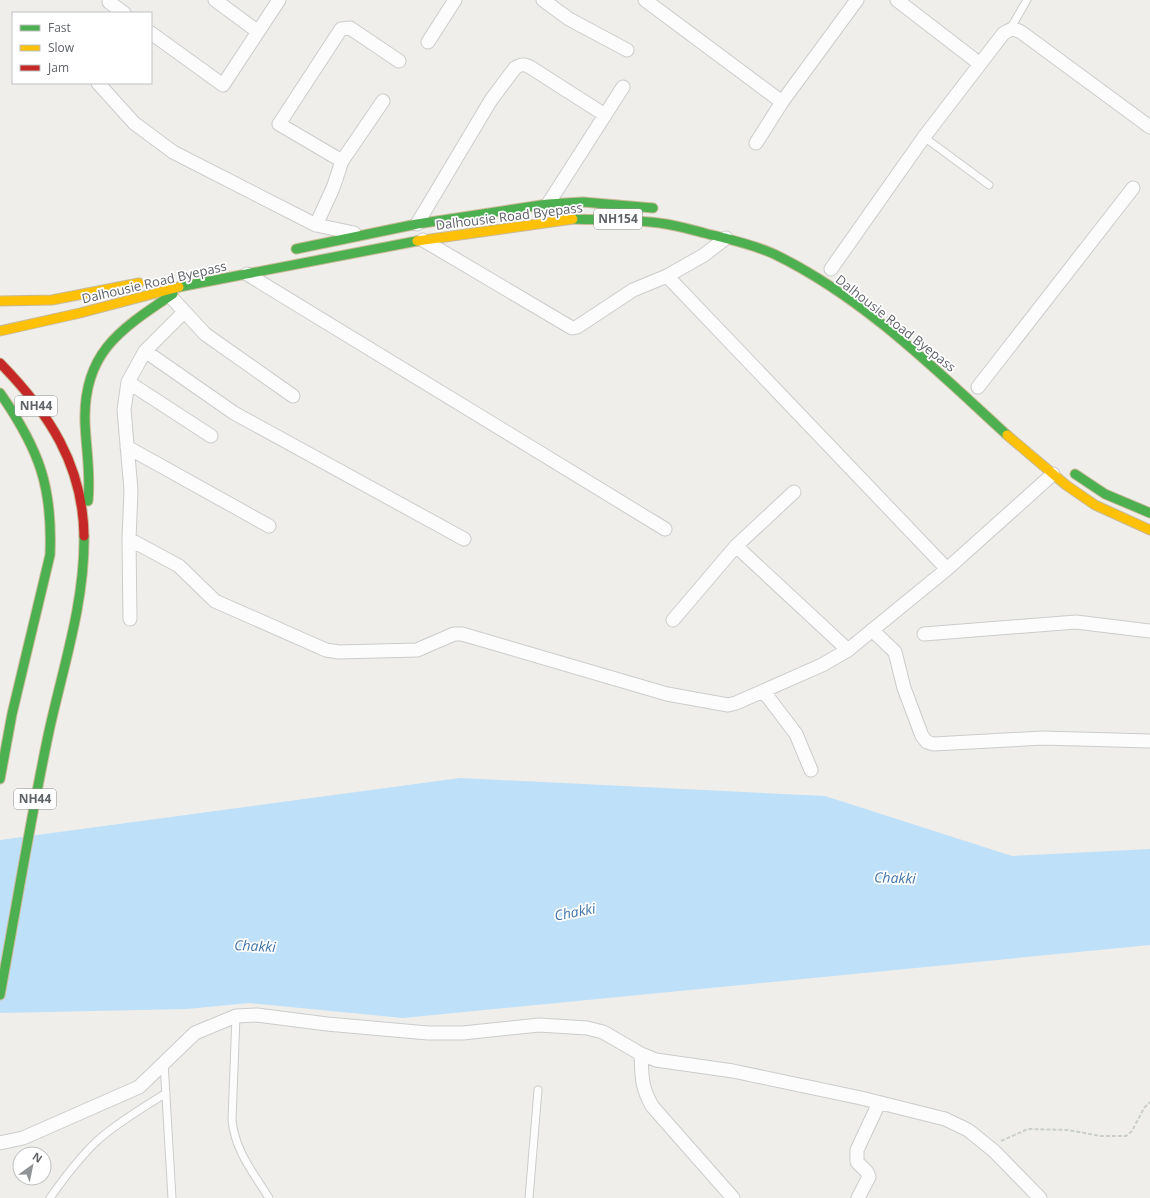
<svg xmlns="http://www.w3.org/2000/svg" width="1150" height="1198" viewBox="0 0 1150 1198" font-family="'Open Sans',sans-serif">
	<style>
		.water { fill: #bfe0f9 }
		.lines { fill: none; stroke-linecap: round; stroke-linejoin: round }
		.lane-casing { stroke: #cbcccc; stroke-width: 9 }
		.street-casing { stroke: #cbcccc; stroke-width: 15 }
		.fast-casing { stroke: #c8b996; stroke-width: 11 }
		.slow-casing { stroke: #c8b996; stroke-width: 11 }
		.jam-casing { stroke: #c8b996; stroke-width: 11 }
		.path { stroke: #cacfcc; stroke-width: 2; stroke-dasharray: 4 2; stroke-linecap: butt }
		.lane { stroke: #fdfcfc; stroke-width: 7 }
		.street { stroke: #fdfcfc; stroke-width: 13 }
		.fast { stroke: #4caf50; stroke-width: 9 }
		.slow { stroke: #ffc107; stroke-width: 9 }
		.jam { stroke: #c62828; stroke-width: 9 }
		.labels { text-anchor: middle; stroke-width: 3.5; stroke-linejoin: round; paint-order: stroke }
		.shield { fill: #fff; stroke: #8f9295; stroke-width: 1 }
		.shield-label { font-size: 12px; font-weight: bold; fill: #5f6368 }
		.street-label { font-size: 13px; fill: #5f6368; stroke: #fff }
		.water-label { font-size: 14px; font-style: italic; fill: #4174aa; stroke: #fff }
	</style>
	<rect width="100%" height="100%" fill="#efeeea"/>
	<!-- water -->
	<path class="water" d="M 460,778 L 825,796 L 1012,856 L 1150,849 L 1150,945 L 403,1018 L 249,1003 L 187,1009 L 0,1013 L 0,840 Z"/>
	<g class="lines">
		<!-- lane casing -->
		<g class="lane-casing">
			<path id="lane" d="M 1010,29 L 1027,0
				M 924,137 L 989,185
				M 236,1016 L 232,1120 C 235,1151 253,1172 269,1198
				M 164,1063 L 172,1198
				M 50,1198 C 64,1178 79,1158 97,1141 C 118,1122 143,1108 166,1093
				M 529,1198 L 538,1090"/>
		</g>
		<!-- street casing -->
		<g class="street-casing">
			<path id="street" d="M 111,0 L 109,2 L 124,13
				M 215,0 L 257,31
				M 543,0 L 569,19 L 627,50
				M 645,0 L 782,102
				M 897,0 L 980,64
				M 151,33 L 223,85 L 279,0
				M 428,42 L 455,0
				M 98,83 L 134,123 L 173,152 L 316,225 L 354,233
				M 756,143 L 782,102 L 857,0
				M 342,161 L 279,124 L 341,29 L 350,28 L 399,61
				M 548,204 L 623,87
				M 417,224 L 491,100 L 515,68 C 521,64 524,64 530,67 L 605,115
				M 316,225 L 333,188 L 342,161 L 383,101
				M 423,240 L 572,328 L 577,327 L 633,290 L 667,276 L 704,255 L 726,238
				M 831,269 L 924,137 L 1003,34 C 1010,29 1013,28 1021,32 L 1150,127
				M 247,274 L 665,529
				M 667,276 L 947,569
				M 170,296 L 205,334 L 293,396
				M 145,351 L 234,413 L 464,539
				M 128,382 L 211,436
				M 978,387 L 1133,188
				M 127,447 L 269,526
				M 129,539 L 179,566 L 215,601 L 326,650 L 339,652 L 417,650 L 454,634 L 462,634 L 667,694 L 728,705 L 736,703 L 822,665 L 848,650 L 947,569 L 1053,474
				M 736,546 L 794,492
				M 130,619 L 129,539 L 131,490 L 124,410 L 128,382 L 145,351 L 184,312
				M 673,620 L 736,546 L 848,650
				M 872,630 L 895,652 L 904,688 L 922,736 L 927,742 L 934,744 L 1043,738 L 1150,741
				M 924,634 L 1076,622 L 1150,631
				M 764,692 L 796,734 L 811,770
				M 641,1054 C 642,1077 641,1086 652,1106 L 733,1198
				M 0,1143 L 23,1138 L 139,1087 L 195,1033 L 236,1016 L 257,1015 L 327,1024 L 428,1033 L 463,1033 L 539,1025 L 587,1028 L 603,1032 L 641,1054 L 656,1060 L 733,1071 L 861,1098 L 945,1119 L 968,1130 L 994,1151 L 1040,1198
				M 858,1198 L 869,1177 L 867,1172 L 857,1162 L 857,1150 L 879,1103"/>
		</g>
		<!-- fast casing -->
		<g class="fast-casing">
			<path id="fast" d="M 573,219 C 604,220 635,219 666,224 C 679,226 692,230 704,233 C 728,239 752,244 774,254 C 863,297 935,369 1007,435
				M 296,249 L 417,224 L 548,204 L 583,202 L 653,208
				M 179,287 L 417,241
				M 0,393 C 39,449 53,487 50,555 L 12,714 L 0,779
				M 1075,474 L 1105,494 L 1150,513
				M 88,501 C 91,474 86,449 85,422 C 83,352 121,329 173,294
				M 0,995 C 16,909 30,822 48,736 C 62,670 85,604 84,536"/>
		</g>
		<!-- slow casing -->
		<g class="slow-casing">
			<path id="slow" d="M 417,241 L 573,219
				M 0,301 L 52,300 L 139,283
				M 0,331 L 80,313 L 179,287
				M 1007,435 L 1066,485 L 1095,505 L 1150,530"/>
		</g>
		<!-- jam casing -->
		<g class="jam-casing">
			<path id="jam" d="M 0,363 C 49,413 83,465 84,536"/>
		</g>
		<!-- path -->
		<path class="path" d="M 1001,1141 L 1028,1129 L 1068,1130 L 1101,1136 L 1126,1136 L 1132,1131 L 1144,1108 L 1150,1102"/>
		<!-- lane -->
		<use href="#lane" class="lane"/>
		<!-- street -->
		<use href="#street" class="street"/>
		<!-- fast -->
		<use href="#fast" class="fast"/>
		<!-- slow -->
		<use href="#slow" class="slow"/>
		<!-- jam -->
		<use href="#jam" class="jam"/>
	</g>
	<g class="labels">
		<!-- shield labels -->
		<g class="shield">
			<rect x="594" y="209" width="48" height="20" rx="3"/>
			<rect x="15" y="396" width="42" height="20" rx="3"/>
			<rect x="14" y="789" width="42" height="20" rx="3"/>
		</g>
		<g class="shield-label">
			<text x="618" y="223">NH154</text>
			<text x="36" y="410">NH44</text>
			<text x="35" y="803">NH44</text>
		</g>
		<!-- street labels -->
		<g class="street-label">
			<text transform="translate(509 216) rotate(-7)" y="5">Dalhousie Road Byepass</text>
			<text transform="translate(154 282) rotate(-13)" y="5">Dalhousie Road Byepass</text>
			<text transform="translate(896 323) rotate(38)" y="5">Dalhousie Road Byepass</text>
		</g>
		<!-- water labels -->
		<g class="water-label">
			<text transform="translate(895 878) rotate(2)" y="5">Chakki</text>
			<text transform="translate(575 912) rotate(-11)" y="5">Chakki</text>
			<text transform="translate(255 946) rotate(3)" y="5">Chakki</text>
		</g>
	</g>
	<!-- legend -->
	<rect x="12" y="12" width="140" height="72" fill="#ffffff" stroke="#bfc1c3"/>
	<rect x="20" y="25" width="20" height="6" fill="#4caf50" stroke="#bfc1c3"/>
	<text x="48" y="32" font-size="12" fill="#5f6368">Fast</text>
	<rect x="20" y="45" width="20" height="6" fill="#ffc107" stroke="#bfc1c3"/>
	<text x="48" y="52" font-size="12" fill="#5f6368">Slow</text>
	<rect x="20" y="65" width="20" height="6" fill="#c62828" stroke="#bfc1c3"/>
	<text x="48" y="72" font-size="12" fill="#5f6368">Jam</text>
	<!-- north arrow -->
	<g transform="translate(32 1166) rotate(33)"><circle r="19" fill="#ffffff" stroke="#bfc1c3"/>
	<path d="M0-3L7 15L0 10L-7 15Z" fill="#919496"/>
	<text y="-6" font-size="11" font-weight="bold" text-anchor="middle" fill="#5f6368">N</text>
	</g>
</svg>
